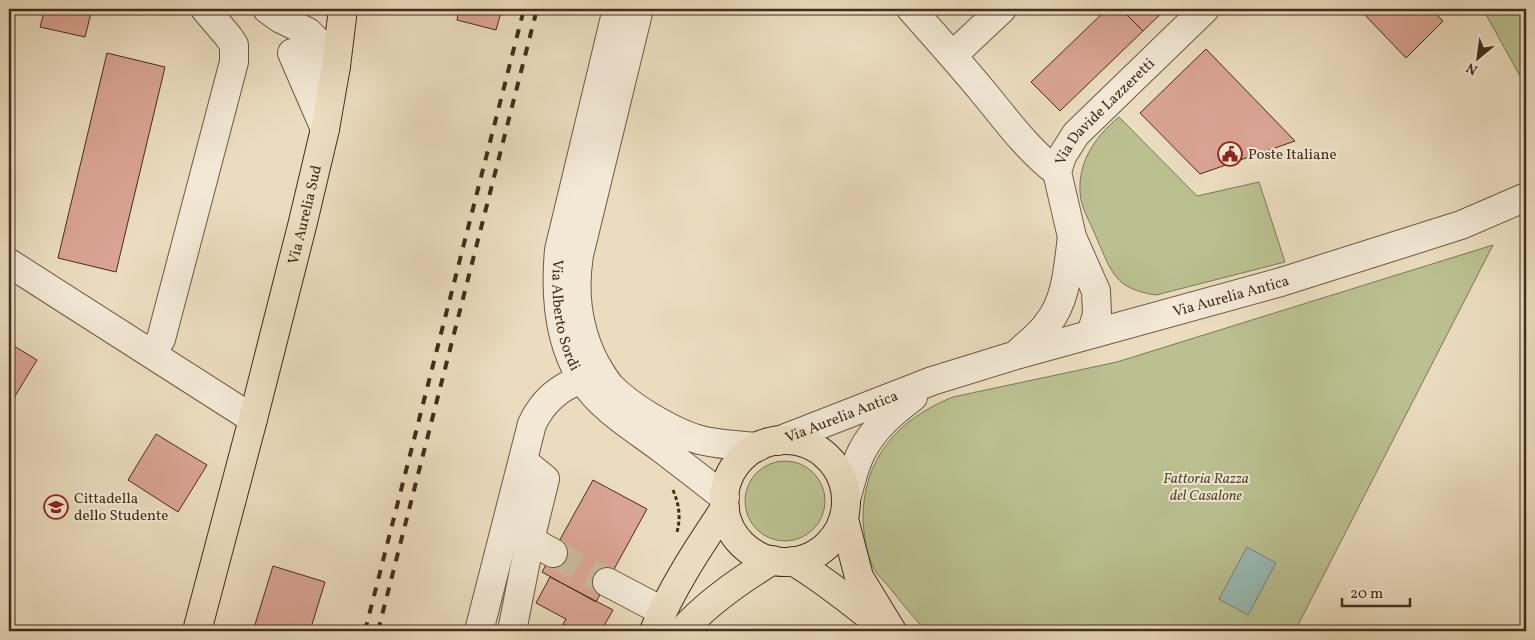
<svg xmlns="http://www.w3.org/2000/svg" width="1535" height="640" viewBox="0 0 1535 640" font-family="Vollkorn,serif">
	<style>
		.green { fill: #bac090; stroke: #7e7655 }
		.water { fill: #98bbb4; stroke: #768276 }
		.building { fill: #d9a493; stroke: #422d1a }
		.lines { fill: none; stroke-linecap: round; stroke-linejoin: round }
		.minor-tunnel { stroke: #c9b99e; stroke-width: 28; stroke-dasharray: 28 14; stroke-linecap: butt }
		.minor-casing { stroke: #6c5943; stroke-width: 30 }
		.major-casing { stroke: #422d1a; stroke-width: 30 }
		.path { stroke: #422d1a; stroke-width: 3; stroke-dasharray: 4 2.5; stroke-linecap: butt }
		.minor { stroke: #f2e8d5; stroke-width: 28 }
		.major { stroke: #ebdcbf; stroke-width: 28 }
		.rail { stroke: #422d1a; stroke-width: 4; stroke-dasharray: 9 9; stroke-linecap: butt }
		.labels { text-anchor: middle; stroke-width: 4; stroke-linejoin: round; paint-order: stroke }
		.street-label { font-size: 15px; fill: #422d1a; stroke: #f2e8d5 }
		.poi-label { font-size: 15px; fill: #422d1a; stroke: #f2e8d5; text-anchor: start }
		.park-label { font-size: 15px; font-style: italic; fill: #5a4a32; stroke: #f2e8d5 }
	</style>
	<rect width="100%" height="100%" fill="#ebdcbf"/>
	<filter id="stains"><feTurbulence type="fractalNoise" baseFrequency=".004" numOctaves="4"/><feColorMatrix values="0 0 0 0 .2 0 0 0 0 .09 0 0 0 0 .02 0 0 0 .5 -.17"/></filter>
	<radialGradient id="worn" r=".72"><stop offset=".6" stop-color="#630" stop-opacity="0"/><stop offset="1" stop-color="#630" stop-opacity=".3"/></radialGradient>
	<!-- green -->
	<path class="green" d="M 1483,9 L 1526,9 L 1526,87 Z
		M 1119,117 L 1197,196 L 1259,182 L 1285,262 L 1156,295 C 1115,289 1112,273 1097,239 C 1092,226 1084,213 1081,200 C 1075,166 1094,137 1119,117 Z
		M 1493,245 L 1295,631 L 926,631 C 913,617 901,602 889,587 C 884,581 878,576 874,569 C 867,556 864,536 863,521 C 862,460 897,419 953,397 L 1117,362 Z
		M745 501a40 40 0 1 1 80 0a40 40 0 1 1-80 0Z"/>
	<!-- water -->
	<path class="water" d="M 1247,547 L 1276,563 L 1248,615 L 1219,599 Z"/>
	<!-- building -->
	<path class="building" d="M 45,9 L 92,9 L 85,37 L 40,27 Z
		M 459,9 L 502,9 L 496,30 L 457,20 Z
		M 1107,9 L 1121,9 L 1143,31 L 1060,111 L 1031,82 Z
		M 1121,9 L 1166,9 L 1143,31 Z
		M 1365,9 L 1431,9 L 1443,21 L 1406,58 L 1362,12 Z
		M 1206,49 L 1295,141 L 1200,174 L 1140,113 Z
		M 107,53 L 165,67 L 116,272 L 58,258 Z
		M 9,343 L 37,360 L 9,406 Z
		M 156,434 L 207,465 L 178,512 L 128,480 Z
		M 593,480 L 647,509 L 596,602 L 542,572 Z
		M 273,566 L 325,582 L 310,631 L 253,631 Z
		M 550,577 L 613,610 L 601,631 L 577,631 L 563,624 L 566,619 L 536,603 Z"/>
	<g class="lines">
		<!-- minor-tunnel -->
		<path class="minor-tunnel" d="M 553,553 L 607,582"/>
		<!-- minor casing -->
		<g class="minor-casing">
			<g id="minor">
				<path d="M 267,9 L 281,19 L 308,32 L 329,53 L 336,66 C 318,70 311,71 296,60"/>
				<path id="s1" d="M 617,9 L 559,250 C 555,294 558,341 582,379 C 601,409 634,428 662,449 C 683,465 704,481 725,498"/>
				<path d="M 639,9 L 579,255 C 573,293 577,328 595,363 C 600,371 605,381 612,388 C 623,399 636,408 649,416 C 664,425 680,434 697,439 C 716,445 738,445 758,447"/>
				<path d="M 911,9 C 936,37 960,64 984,93 C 1007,121 1028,150 1057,172"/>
				<path d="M 292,53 L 325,129"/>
				<path d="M 953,55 L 1002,9"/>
				<path d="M 9,263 L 253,419"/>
				<path id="s2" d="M 1091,334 L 1097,314 L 1096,291 L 1072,237 L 1057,172 L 1062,156 L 1076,134 L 1205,9"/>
				<path d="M 152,354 L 161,339 L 234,62 L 234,45 L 228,36 L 205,9"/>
				<path d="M 1017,354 C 1027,344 1040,335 1048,323 C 1067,300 1068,265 1072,237"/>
				<path id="s3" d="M 778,441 L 932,381 L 1016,355 L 1281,282 L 1461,225 L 1526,197"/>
				<path d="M 846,499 C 851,483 854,466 862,451 C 874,428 893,412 913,397"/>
				<path d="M 530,540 L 553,553"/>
				<path d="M 607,582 L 662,611"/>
				<path d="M 479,631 L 532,424 C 543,401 558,388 582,379"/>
				<path d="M 512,631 L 530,540 L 545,479 L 523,461"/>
			</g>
		</g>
		<!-- major casing -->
		<g class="major-casing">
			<g id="major">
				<circle cx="785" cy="501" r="61"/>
				<path d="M 844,519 L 859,577 L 892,631"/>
				<path d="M 793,561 C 824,580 852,602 880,625"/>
				<path id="s4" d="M 197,631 L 253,419 L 303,222 L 325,129 L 336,66 L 343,9"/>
				<path d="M 654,631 C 672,587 699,547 725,508"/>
				<path d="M 682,631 C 708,602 740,580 773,560"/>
			</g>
		</g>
		<!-- path -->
		<path class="path" d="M 673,490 C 679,504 681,517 677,532"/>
		<!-- minor -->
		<use href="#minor" class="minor"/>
		<!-- major -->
		<use href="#major" class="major"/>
		<!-- rail -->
		<path class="rail" d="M 365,631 L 524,9
			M 378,631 L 537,9"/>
	</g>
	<!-- icons -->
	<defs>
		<g id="civic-ring" transform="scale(1.25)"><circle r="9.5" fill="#f2e8d5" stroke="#8f2418" stroke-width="1.5"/><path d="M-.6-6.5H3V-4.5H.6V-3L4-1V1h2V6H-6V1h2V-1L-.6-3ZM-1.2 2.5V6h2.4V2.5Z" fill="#8f2418"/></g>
		<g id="school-ring" transform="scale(1.25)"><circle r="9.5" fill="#f2e8d5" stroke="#8f2418" stroke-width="1.5"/><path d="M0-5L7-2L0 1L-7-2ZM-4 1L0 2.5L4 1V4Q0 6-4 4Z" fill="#8f2418"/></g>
	</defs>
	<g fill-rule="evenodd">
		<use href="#civic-ring" x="1230" y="154"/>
		<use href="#school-ring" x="56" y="507"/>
	</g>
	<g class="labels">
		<!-- street labels -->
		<g class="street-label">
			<text dy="5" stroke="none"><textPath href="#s2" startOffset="248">Via Davide Lazzeretti</textPath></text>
			<text dy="5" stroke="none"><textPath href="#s4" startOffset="430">Via Aurelia Sud</textPath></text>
			<text dy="5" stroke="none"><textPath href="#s3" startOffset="476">Via Aurelia Antica</textPath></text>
			<text dy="5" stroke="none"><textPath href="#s1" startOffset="314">Via Alberto Sordi</textPath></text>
			<text dy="5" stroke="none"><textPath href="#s3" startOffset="68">Via Aurelia Antica</textPath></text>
		</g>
		<!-- poi labels -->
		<g class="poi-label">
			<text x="1248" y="159">Poste Italiane</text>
			<text x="74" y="503">Cittadella<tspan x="74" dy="17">dello Studente</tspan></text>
		</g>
		<!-- park labels -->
		<g class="park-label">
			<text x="1206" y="483">Fattoria Razza<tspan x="1206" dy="17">del Casalone</tspan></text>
		</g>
	</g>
	<!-- margin -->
	<rect width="1535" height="640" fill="none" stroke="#ebdcbf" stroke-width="30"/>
	<rect x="10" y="10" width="1515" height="620" fill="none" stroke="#422d1a" stroke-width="2.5"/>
	<rect x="15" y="15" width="1505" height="610" fill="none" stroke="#422d1a"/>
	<!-- north arrow -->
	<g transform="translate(1478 58) rotate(209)" stroke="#f2e8d5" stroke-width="4" paint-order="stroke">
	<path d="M0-4L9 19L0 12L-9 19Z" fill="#422d1a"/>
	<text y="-8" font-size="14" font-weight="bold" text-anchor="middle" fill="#422d1a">N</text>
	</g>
	<!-- scale -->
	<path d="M1342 598v8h68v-8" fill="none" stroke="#422d1a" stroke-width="2.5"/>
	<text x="1350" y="598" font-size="15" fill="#422d1a" stroke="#f2e8d5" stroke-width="4" paint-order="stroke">20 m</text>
	<rect width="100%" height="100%" filter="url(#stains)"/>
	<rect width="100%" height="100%" fill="url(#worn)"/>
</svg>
